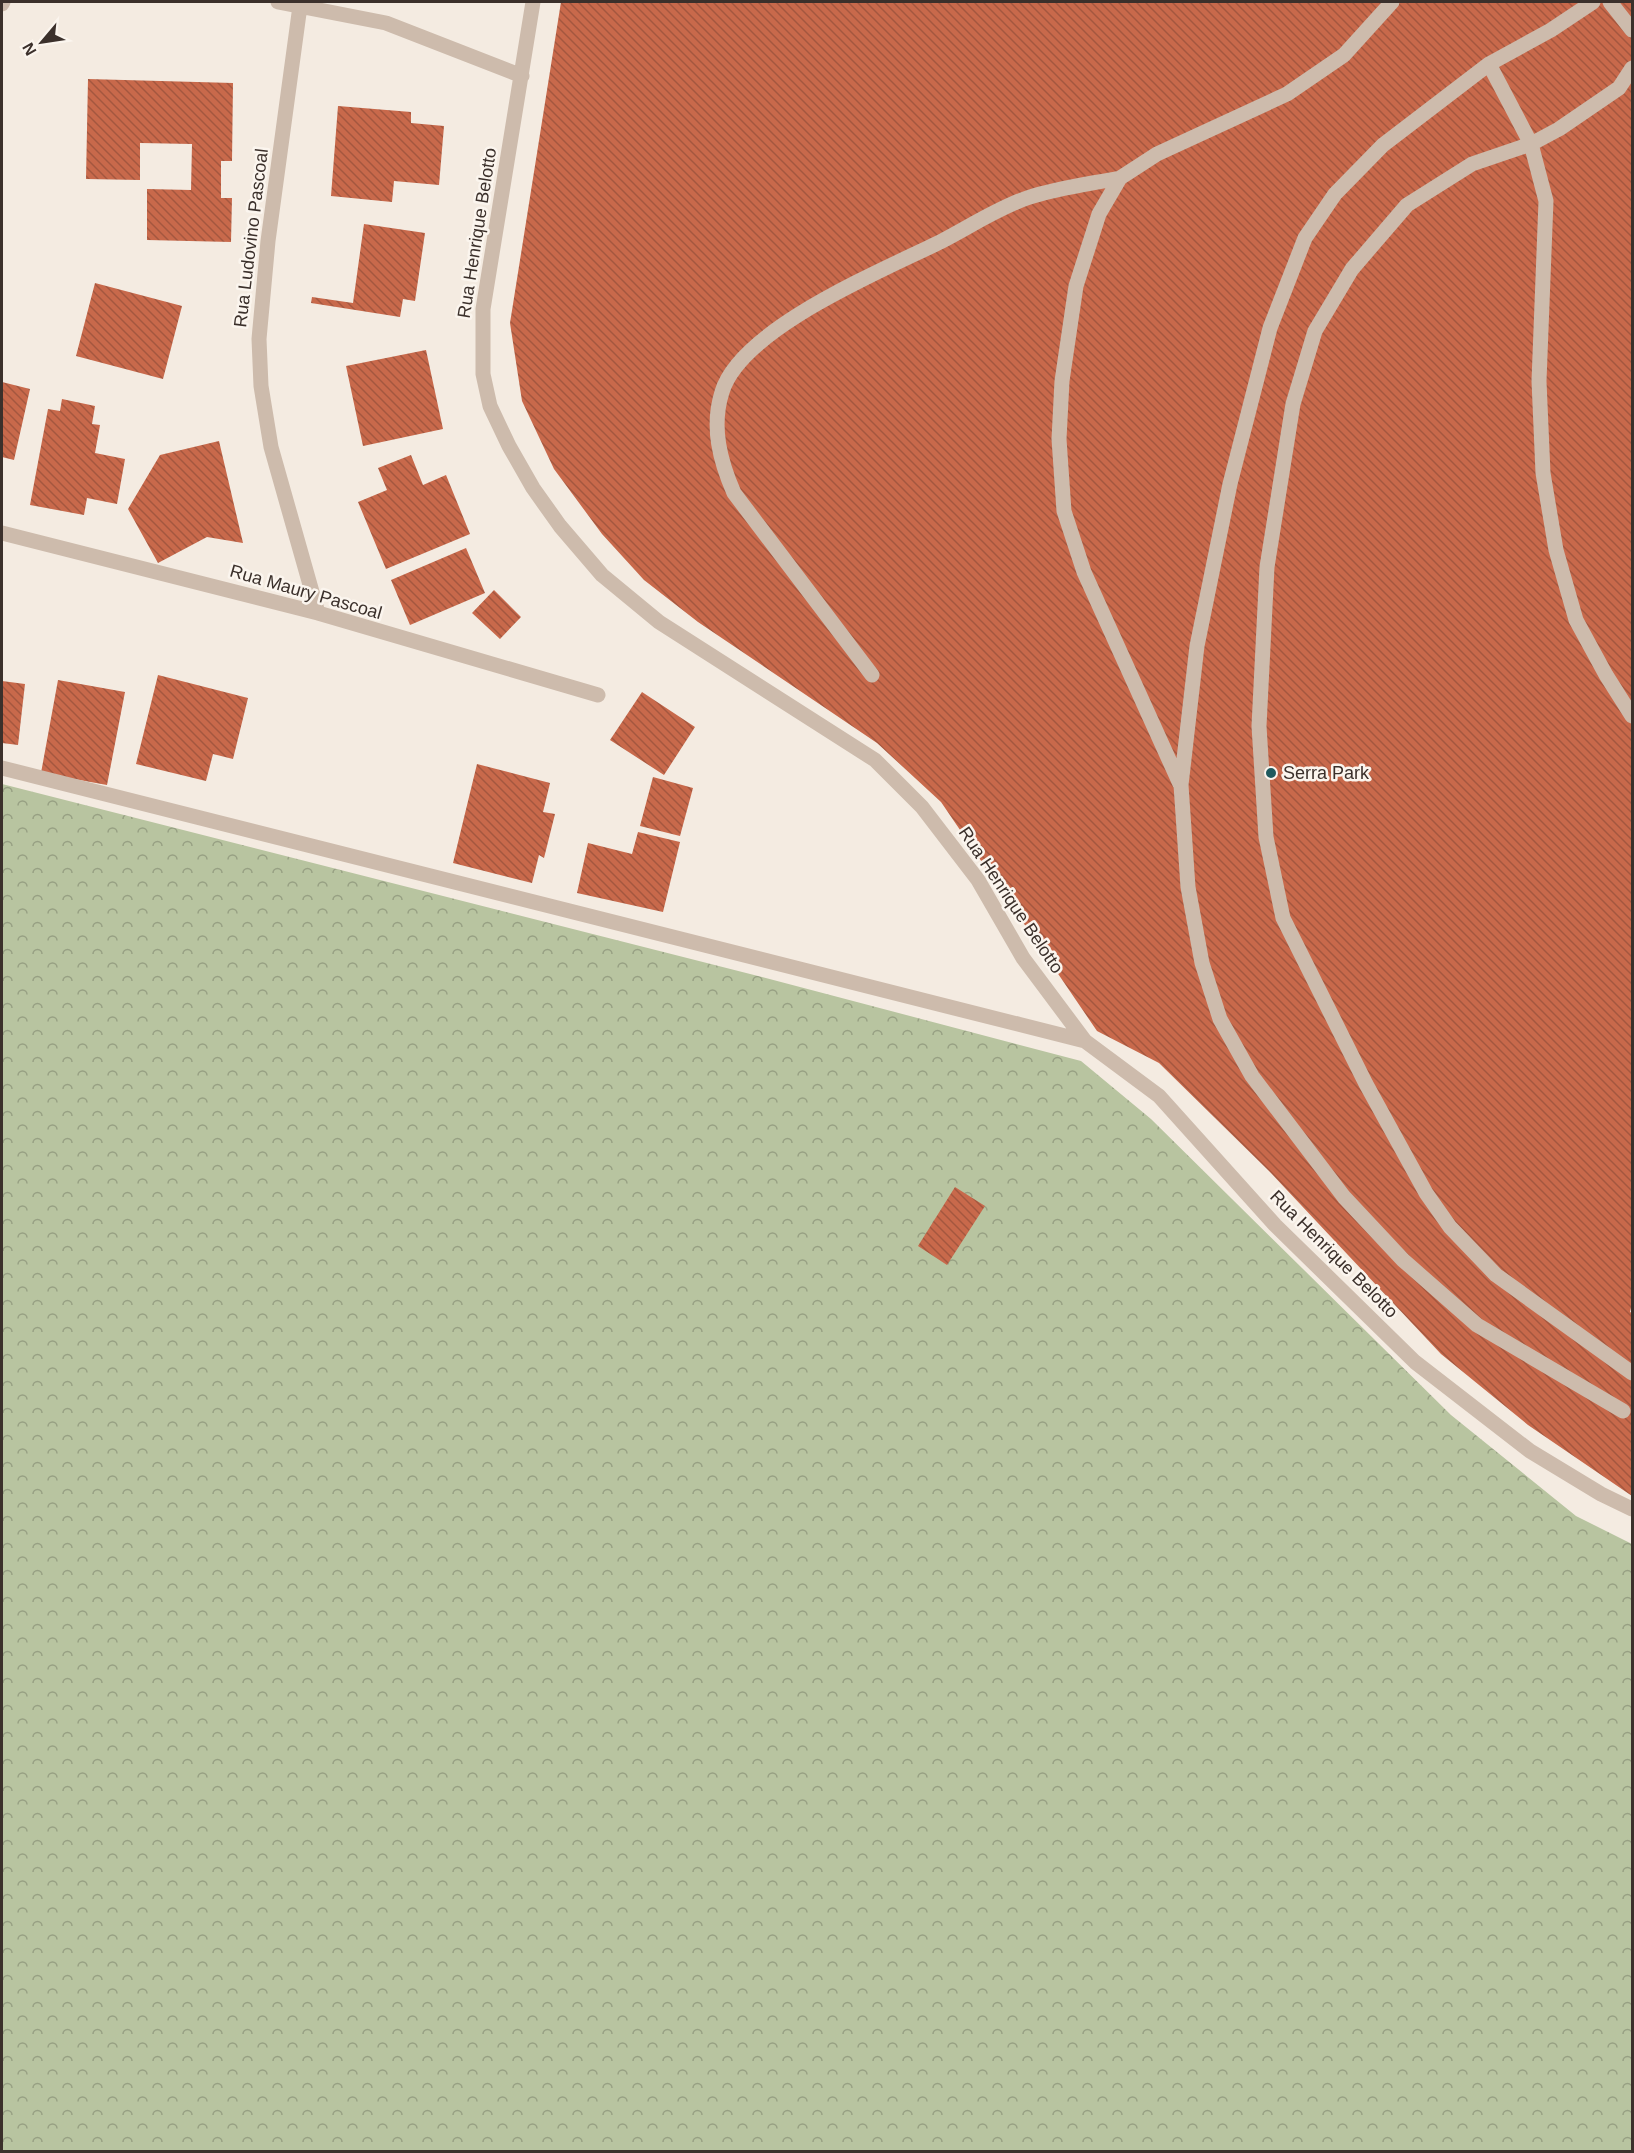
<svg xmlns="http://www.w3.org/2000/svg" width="1634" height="2153" viewBox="0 0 1634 2153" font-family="Arial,sans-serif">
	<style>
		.forest { fill: url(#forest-crowns) }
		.building { fill: url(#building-back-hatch) }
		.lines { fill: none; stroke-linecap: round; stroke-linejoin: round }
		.lane { stroke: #cdbbac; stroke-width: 15 }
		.street { stroke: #cdbbac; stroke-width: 15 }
		.poi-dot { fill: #1f5a5e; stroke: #fbf5ee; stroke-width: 2 }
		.labels { text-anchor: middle; stroke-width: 5; stroke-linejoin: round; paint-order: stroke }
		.street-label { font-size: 18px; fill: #3b302b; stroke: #fbf5ee }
		.poi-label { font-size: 18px; fill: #3b302b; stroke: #fbf5ee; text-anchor: start }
	</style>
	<defs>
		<pattern id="forest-crowns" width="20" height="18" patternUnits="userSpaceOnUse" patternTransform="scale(1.5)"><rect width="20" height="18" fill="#b8c4a0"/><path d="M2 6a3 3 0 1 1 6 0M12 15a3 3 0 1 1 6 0" fill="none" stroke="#97a083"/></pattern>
		<pattern id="building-back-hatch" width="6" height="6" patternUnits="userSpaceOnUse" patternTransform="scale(1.5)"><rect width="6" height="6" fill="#c8694b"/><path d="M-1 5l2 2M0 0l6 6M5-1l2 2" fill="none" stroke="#a4573f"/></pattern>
	</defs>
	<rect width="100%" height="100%" fill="#f4ebe1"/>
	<!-- forest -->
	<path class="forest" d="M 2,784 L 758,976 L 1081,1061 L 1151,1119 L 1451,1415 L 1576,1516 L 1632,1544 L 1632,2151 L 2,2151 Z"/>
	<!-- building -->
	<path class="building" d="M 561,2 L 1632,2 L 1632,1304 L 1630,1312 L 1632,1313 L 1632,1496 L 1528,1425 L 1441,1354 L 1270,1172 L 1159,1063 L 1097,1031 L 941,802 L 877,743 L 698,622 L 644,580 L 602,534 L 554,469 L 522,401 L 510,323 Z
		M 88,79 L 233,83 L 232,161 L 221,161 L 221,198 L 232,198 L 231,242 L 147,240 L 147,189 L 191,190 L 192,144 L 140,143 L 140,180 L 86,179 Z
		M 338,106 L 411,112 L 411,123 L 444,126 L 439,185 L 394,181 L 392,202 L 331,196 Z
		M 364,224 L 425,233 L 415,301 L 403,299 L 400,317 L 311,303 L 312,297 L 353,303 Z
		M 95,283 L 182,306 L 163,379 L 76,356 Z
		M 426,350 L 443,429 L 363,446 L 346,366 Z
		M 2,382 L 30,389 L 14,460 L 2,457 Z
		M 62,399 L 95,406 L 92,424 L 100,425 L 95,453 L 125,459 L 117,504 L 87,498 L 84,515 L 30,505 L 48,409 L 60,411 Z
		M 219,441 L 243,543 L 207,537 L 158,563 L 128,509 L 160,455 Z
		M 411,455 L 423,485 L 446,475 L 470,534 L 386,569 L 358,502 L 387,490 L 378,468 Z
		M 466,548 L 485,593 L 410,625 L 391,580 Z
		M 494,590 L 521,617 L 500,639 L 472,613 Z
		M 158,675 L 248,698 L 233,759 L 213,754 L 206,781 L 136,764 Z
		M 58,680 L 125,692 L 107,785 L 41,773 Z
		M 2,681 L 25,684 L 18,745 L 2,743 Z
		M 642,692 L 695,727 L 664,775 L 610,740 Z
		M 477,764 L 550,783 L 543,812 L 555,814 L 544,858 L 539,855 L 532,883 L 453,863 Z
		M 653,777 L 693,788 L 680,836 L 640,826 Z
		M 638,832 L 680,842 L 663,912 L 577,893 L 588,843 L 632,854 Z
		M 955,1187 L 985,1206 L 947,1265 L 918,1246 Z"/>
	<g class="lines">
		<!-- lane -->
		<path class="lane" d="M 1593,2 L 1551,30 L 1489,64 L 1383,145 L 1335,194 L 1305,238 L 1270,328 L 1230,484 L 1197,646 L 1181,785 L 1188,887 L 1202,963 L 1220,1019 L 1252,1076 L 1344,1197 L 1403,1260 L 1477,1325 L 1623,1411
			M 1610,2 L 1632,30
			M 1489,64 L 1531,144 L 1546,201 L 1539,381 L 1543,473 L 1556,550 L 1576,620 L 1606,675 L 1632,716
			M 1632,68 L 1619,88 L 1559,129 L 1531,144 L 1472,164 L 1407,205 L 1352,269 L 1315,331 L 1293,404 L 1267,567 L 1259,726 L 1266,837 L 1283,918 L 1366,1084 L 1426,1193 L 1450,1227 L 1496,1275 L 1632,1373
			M 872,675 L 734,493 C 720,461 711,427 722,392 C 741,328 884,270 942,241 C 969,227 998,208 1027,198 C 1057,188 1090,184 1120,178
			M 1180,784 L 1084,572 L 1064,511 L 1059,439 L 1062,381 L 1076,286 L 1099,214 L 1120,178 L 1157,154 L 1287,94 L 1344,55 L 1392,2"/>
		<!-- street -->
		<path class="street" d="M 278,2 L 386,23 L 522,76
			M 533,2 L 483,309 L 483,374 L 490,406 L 509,446 L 533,488 L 560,526 L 602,575 L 659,622 L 875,760 L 922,807 L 978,880 L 1023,958 L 1085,1041 L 1159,1096 L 1275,1225 L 1415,1362 L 1530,1451 L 1601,1494 L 1632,1509
			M 2,4 L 3,2
			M 300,6 L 268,241 L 259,339 L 261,386 L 271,447 L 318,613
			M 2,533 L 318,613 L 598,695
			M 2,768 L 1085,1041"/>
	</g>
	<!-- markers -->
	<circle class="poi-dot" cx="1271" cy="773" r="6"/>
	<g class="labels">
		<!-- street labels -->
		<g class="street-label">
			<text transform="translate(477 233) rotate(-81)" y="6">Rua Henrique Belotto</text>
			<text transform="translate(251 238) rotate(-83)" y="6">Rua Ludovino Pascoal</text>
			<text transform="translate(306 592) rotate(16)" y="6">Rua Maury Pascoal</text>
			<text transform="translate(1011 900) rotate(56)" y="6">Rua Henrique Belotto</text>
			<text transform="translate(1334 1254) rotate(45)" y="6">Rua Henrique Belotto</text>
		</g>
		<!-- poi labels -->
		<g class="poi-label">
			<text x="1283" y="779">Serra Park</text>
		</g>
	</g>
	<!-- border -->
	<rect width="1634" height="2153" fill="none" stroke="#3b302b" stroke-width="6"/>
	<!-- north arrow -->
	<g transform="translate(42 42) rotate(241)" stroke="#fbf5ee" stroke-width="4.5" paint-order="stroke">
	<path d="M0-4.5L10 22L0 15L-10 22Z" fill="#3b302b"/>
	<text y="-9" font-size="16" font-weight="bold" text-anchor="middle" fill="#3b302b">N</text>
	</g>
</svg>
